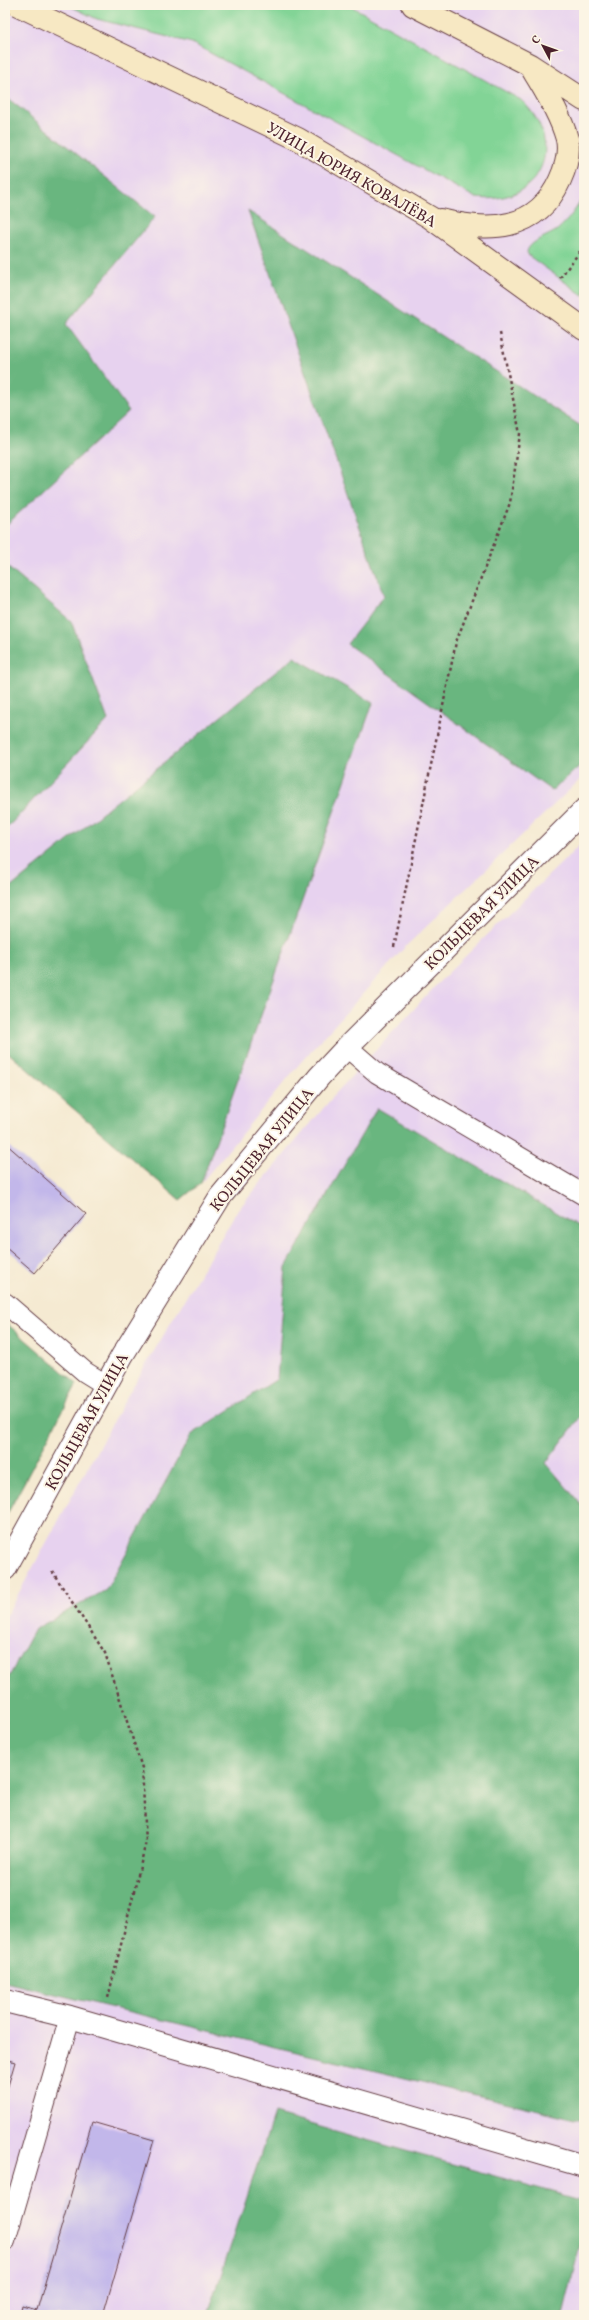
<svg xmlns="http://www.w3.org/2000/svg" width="589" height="2320" viewBox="0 0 589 2320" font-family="Vollkorn,serif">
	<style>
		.built { fill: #e7d2ef }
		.green { fill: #82d496; stroke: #667a60 }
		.forest { fill: #69b67f; stroke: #5a6a55 }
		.building { fill: #c2b7ea }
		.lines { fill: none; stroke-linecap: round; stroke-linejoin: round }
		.service-casing { stroke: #643d44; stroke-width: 22 }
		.minor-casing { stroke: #643d44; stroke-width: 24 }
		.tertiary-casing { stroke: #643d44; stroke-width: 24 }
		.secondary-casing { stroke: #643d44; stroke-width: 24 }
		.path { stroke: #643d44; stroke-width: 2.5; stroke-dasharray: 3 3; stroke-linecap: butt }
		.service { stroke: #fff; stroke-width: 20 }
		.minor { stroke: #fff; stroke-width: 22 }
		.tertiary { stroke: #fff; stroke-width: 22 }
		.secondary { stroke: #f7e8c3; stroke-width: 22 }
		.labels { text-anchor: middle; stroke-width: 4; stroke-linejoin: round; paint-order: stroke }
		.street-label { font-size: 16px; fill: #4a1f2b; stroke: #fcf5e5 }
	</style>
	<rect width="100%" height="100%" fill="#fcf5e5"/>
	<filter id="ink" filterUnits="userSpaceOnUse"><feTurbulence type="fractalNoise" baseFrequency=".025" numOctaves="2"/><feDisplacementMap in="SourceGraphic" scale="8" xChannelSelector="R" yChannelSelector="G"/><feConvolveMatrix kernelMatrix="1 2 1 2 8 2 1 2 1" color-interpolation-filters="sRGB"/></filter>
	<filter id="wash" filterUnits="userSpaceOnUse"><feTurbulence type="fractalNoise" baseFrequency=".012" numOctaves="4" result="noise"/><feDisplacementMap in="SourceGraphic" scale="16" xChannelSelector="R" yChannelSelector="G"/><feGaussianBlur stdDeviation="0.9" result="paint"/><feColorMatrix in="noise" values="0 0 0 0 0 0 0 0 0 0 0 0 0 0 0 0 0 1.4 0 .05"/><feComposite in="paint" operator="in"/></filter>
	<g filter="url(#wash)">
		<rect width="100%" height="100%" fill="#f5ead2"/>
		<!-- built -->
		<path class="built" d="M 5,5 L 584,5 L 584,776 L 407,945 L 301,1062 L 201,1183 L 180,1200 L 5,1050 Z
			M 584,841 L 584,2315 L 5,2315 L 5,1618 L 126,1398 L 238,1210 L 337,1092 L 442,979 Z"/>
		<!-- green -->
		<path class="green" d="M 68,5 L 349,5 L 521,100 C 569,144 540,206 476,198 L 192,43 L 97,19 Z
			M 584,194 L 584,296 L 529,256 L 527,252 C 529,241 549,236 557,230 C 568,221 578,207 584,194 Z"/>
		<!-- forest -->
		<path class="forest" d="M 5,96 L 155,217 L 66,324 L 129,411 L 5,526 Z
			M 248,211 L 584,428 L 584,762 L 552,791 L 347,644 L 384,596 Z
			M 5,565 L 71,621 L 108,720 L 5,830 Z
			M 294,657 L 373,703 L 201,1183 L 180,1200 L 5,1050 L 5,892 Z
			M 377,1108 L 584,1229 L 584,1412 L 546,1463 L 584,1508 L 584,2121 L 5,1982 L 5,1684 L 35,1629 L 106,1590 L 191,1435 L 277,1379 L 286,1267 Z
			M 5,1322 L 77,1384 L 5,1518 Z
			M 274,2114 L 584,2201 L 584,2228 L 563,2315 L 208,2315 Z"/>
		<g id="blocks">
			<!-- building -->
			<path class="building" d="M 5,1143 L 86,1214 L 35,1273 L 5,1247 Z
				M 5,2059 L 15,2062 L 5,2096 Z
				M 92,2122 L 154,2140 L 103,2315 L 20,2315 L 22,2306 L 37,2310 Z"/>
		</g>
	</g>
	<g filter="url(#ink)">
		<use href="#blocks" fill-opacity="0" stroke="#643d44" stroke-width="1"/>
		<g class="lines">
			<!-- service casing -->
			<g class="service-casing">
				<path id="service" d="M 347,1047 L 377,1073 L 584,1195
					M 5,1303 L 85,1372 L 106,1385
					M 5,2241 L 70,2017"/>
			</g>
			<!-- minor casing -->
			<g class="minor-casing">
				<path id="minor" d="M 5,2001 L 70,2017 L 584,2166"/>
			</g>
			<!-- tertiary casing -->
			<g class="tertiary-casing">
				<path id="tertiary" d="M 5,1569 L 122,1356 L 220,1197 L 319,1077 L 347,1047 L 584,810"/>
			</g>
			<!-- secondary casing -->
			<g class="secondary-casing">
				<path id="secondary" d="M 18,5 L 298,139 L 431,218 L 584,329
					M 413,5 L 530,65 L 584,100
					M 440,220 C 488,232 537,232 560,180 C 566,167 570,154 567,139 C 560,113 543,88 530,65"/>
			</g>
			<!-- path -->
			<path class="path" d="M 560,278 L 584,246
				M 394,947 L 456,642 L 510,503 L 520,434 L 500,333
				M 52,1571 L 105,1653 L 142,1768 L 146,1842 L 108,1998"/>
			<!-- service -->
			<use href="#service" class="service"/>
			<!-- minor -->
			<use href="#minor" class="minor"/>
			<!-- tertiary -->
			<use href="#tertiary" class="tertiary"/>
			<!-- secondary -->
			<use href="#secondary" class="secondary"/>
		</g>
	</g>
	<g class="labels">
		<!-- street labels -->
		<g class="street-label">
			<text transform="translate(352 174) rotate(30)" y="6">УЛИЦА ЮРИЯ КОВАЛЁВА</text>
			<text transform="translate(481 912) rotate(-45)" y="6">КОЛЬЦЕВАЯ УЛИЦА</text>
			<text transform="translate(261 1149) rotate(-51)" y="6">КОЛЬЦЕВАЯ УЛИЦА</text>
			<text transform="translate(86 1421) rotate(-61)" y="6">КОЛЬЦЕВАЯ УЛИЦА</text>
		</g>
	</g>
	<!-- margin -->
	<rect width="589" height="2320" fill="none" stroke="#fcf5e5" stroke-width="20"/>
	<!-- north arrow -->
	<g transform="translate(543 46) rotate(311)" stroke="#fcf5e5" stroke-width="3" paint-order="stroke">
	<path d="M0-3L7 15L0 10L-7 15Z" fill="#4a1f2b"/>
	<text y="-6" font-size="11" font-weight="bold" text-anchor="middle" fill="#4a1f2b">С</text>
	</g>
</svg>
